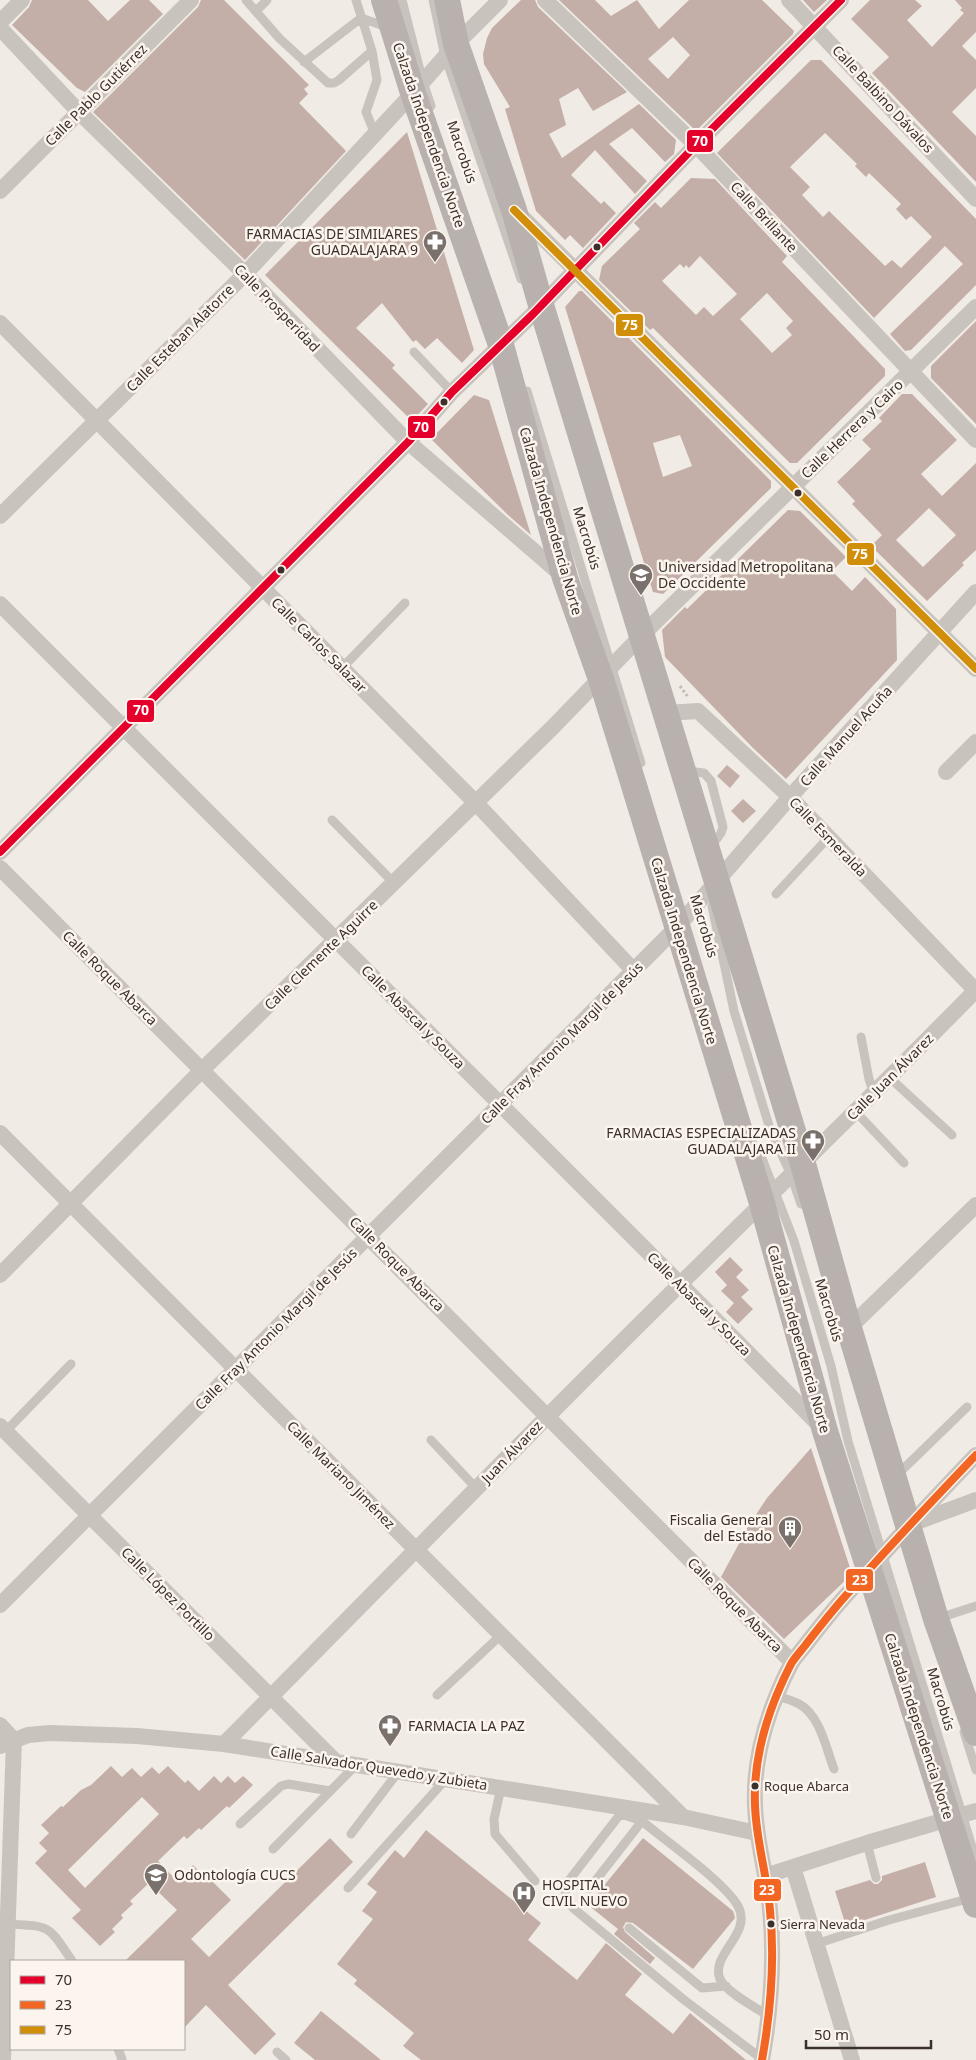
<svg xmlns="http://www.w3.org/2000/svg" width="976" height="2060" viewBox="0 0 976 2060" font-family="'Noto Sans',sans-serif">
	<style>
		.building { fill: #c3afa7; fill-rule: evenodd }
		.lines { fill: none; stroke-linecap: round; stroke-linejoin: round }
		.path { stroke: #c2bbb6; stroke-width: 3; stroke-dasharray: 2.5 2.5; stroke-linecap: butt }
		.lane { stroke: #c9c3be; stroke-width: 9 }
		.street { stroke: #c9c3be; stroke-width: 16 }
		.primary { stroke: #b8b1ad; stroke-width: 26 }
		.bus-1-casing { stroke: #fbf5ee; stroke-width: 11 }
		.bus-2-casing { stroke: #fbf5ee; stroke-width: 11 }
		.bus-3-casing { stroke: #fbf5ee; stroke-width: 11 }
		.bus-1 { stroke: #e4002b; stroke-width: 8 }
		.bus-2 { stroke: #f26522; stroke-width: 8 }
		.bus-3 { stroke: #d18e09; stroke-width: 8 }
		.bus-dot { fill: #3b302b; stroke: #fbf5ee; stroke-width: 2 }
		.labels { text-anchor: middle; stroke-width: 5; stroke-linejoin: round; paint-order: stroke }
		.bus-label { font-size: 13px; fill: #3b302b; stroke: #fbf5ee; text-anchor: start }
		.street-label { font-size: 14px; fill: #3b302b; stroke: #fbf5ee }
		.poi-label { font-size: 14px; fill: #3b302b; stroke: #fbf5ee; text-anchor: start }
		.line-badge { stroke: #fbf5ee; stroke-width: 2 }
		.badge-label { font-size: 14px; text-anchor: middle; font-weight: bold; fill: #fff }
	</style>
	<rect width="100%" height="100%" fill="#f0ebe5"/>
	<!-- building -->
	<path class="building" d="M 32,0 L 88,0 L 108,21 L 130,0 L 149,0 L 163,14 L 85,92 L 77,88 L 12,25 L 29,7 Z
		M 201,0 L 224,0 L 309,85 L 304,89 L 308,94 L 299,103 L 346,151 L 245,260 L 93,112 L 198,7 Z
		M 521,0 L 535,0 L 538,7 L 627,92 L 593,111 L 578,88 L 559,99 L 566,125 L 549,134 L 562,158 L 639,104 L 676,140 L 674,154 L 665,162 L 632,128 L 609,144 L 647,181 L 635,194 L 595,150 L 571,175 L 601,204 L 604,201 L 616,213 L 583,248 L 570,235 L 565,240 L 536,211 L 505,109 L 510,107 L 484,64 L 483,54 L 487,38 L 492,28 Z
		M 559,0 L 595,0 L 611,16 L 637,0 L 659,29 L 689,0 L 762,0 L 794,31 L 793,34 L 696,131 ZM 673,37 L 690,55 L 668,79 L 648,59 Z
		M 803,0 L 827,0 L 814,12 Z
		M 870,0 L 915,0 L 922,6 L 907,20 L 932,47 L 964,13 L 960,10 L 962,8 L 955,0 L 976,0 L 976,32 L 962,46 L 976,60 L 976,88 L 952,112 L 976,136 L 976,182 L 872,73 L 889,57 L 851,19 Z
		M 811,60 L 821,60 L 976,219 L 976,285 L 911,350 L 905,351 L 890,334 L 963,264 L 945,246 L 874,318 L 717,153 ZM 825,133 L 857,164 L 855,166 L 866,177 L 869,173 L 901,204 L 896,209 L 906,220 L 911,216 L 932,237 L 901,268 L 892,260 L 885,266 L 829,211 L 823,217 L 802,195 L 810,187 L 790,167 Z
		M 407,132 L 474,350 L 462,363 L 437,338 L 425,349 L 416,340 L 413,342 L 382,303 L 356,328 L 395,365 L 392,368 L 428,404 L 412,421 L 265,275 Z
		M 691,178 L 715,179 L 787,256 L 782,262 L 885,369 L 885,376 L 797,463 L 790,463 L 653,328 L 650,330 L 599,280 L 602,266 L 640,229 L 634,223 L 655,202 L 661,208 ZM 700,256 L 737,294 L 713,316 L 704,307 L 696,315 L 662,281 L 680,264 L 684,268 L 686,265 L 689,268 ZM 767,293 L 793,321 L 786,328 L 792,335 L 772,353 L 740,319 Z
		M 579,291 L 582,291 L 771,481 L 771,488 L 663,594 L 653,592 L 565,307 ZM 680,435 L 692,466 L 663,477 L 653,443 Z
		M 976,321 L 976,424 L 931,378 L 931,366 Z
		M 902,394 L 912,394 L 957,440 L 921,474 L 942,496 L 976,463 L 976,550 L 962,563 L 964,565 L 927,601 L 871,546 L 882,535 L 852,504 L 855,501 L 837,482 L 871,449 L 862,440 L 882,421 L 879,418 ZM 929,508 L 956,535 L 923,567 L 896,540 Z
		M 474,395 L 489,400 L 531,535 L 508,515 L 431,439 Z
		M 788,510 L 800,511 L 846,557 L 832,571 L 852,591 L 865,577 L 896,609 L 897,660 L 786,779 L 753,748 L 665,657 L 662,630 L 685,607 L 687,609 Z
		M 727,765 L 740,776 L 730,788 L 717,776 Z
		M 743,799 L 756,811 L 743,823 L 731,811 Z
		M 730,1257 L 743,1270 L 736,1277 L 749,1290 L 741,1297 L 753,1309 L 738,1324 L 726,1312 L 734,1303 L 721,1291 L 727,1285 L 715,1272 Z
		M 811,1448 L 852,1574 L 784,1639 L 721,1577 L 749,1525 L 767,1498 Z
		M 111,1766 L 122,1777 L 132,1768 L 141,1777 L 152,1767 L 159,1774 L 168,1766 L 185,1783 L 188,1780 L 199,1791 L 214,1776 L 221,1783 L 228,1776 L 235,1783 L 243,1776 L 253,1785 L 229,1808 L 227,1806 L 201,1830 L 199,1828 L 187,1839 L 184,1836 L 158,1861 L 177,1881 L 193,1865 L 204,1876 L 205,1874 L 231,1900 L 191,1939 L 209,1957 L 330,1838 L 353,1862 L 228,1985 L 276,2034 L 255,2055 L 206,2005 L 184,2028 L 184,1961 L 125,1961 L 177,1910 L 149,1883 L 130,1901 L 133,1904 L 121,1915 L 123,1918 L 112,1929 L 115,1932 L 100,1946 L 72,1918 L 81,1910 L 35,1863 L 47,1851 L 39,1843 L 49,1833 L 41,1825 L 61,1806 L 63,1807 L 81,1790 L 91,1785 ZM 142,1797 L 159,1814 L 85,1888 L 68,1870 Z
		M 426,1830 L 541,1923 L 528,1940 L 577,1980 L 606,1943 L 642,1974 L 625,1995 L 673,2034 L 690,2013 L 746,2060 L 421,2060 L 403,2046 L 414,2033 L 354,1984 L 357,1980 L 337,1964 L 373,1919 L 362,1911 L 377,1892 L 367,1884 L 395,1850 L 404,1858 Z
		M 643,1838 L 733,1911 L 735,1918 L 693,1969 L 633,1923 L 626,1922 L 623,1927 L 625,1932 L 655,1958 L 650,1964 L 614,1934 L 618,1929 L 588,1905 Z
		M 925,1862 L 936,1897 L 846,1926 L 835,1891 L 870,1880 L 874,1884 L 878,1884 L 882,1880 L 882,1876 Z
		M 321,2011 L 381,2060 L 315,2060 L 294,2043 Z"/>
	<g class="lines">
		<!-- path -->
		<path class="path" d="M 680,686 L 688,697"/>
		<!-- lane -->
		<path class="lane" d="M 246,0 L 279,38 L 328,83 L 334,83 L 339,80 L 372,51
			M 356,0 L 372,51 L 377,80 L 366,112 L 375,134
			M 402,0 L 423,82 L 431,106
			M 433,0 L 445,56 L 521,279
			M 256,11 L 267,0
			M 304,62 L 361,18 L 387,27
			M 414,352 L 452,392
			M 527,391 L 641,763
			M 342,668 L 405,603
			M 687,771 L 704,773 L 711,781 L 723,827 L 721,833 L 711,847
			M 332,820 L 394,883
			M 776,894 L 828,838
			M 712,906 L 734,1011 L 770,1129 L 791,1175 L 801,1204
			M 861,1037 L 869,1079 L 874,1094
			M 890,1078 L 952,1135
			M 856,1112 L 904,1163
			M 760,1153 L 794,1241 L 831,1366 L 848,1441 L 976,1860
			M 5,1432 L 71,1364
			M 431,1440 L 477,1489
			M 896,1476 L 967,1407
			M 939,1618 L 976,1606
			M 437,1695 L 501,1635
			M 776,1696 C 784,1698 792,1700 799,1704 C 820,1715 826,1748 834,1769
			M 964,1732 L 976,1770
			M 501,1788 L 494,1819 L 495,1834 L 535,1881
			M 625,1808 L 570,1879 C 563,1891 564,1897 573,1908 L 683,1999 L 762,2059
			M 621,1814 L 642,1821
			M 240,1824 L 281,1786 L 288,1784 L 330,1791
			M 351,1834 L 399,1771
			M 867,1843 L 876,1878
			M 273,1849 L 356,1765
			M 348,1888 L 446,1779
			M 589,1889 L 642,1821 C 664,1840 728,1884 739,1908 C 751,1935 710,1955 720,1979 C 726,1992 756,2008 769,2016
			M 8,1924 C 51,1926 48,1925 72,1961
			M 629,1928 L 702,1988 L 726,1986
			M 816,1944 L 889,1920 L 971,1898
			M 118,2049 L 122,2059 L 121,2060
			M 277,2052 L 286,2060"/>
		<!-- street -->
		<path class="street" d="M 545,0 L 696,145 L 976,440
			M 789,0 L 976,199
			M 0,22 L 22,0
			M 0,28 L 79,112 L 245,274 L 408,442 L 564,577
			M 0,191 L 191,0
			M 517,212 L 976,669
			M 0,323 L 475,802 L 634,971
			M 0,516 L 245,274 L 413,93 L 456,44 L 500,0
			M 0,604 L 681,1285 L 821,1427
			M 666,713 L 698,711 L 790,797 L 976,991
			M 946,772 L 976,742
			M 0,852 L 408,442 L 452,392 L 533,314 L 696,145 L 841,0
			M 0,868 L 792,1662
			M 0,1133 L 683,1817
			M 0,1275 L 202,1070 L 553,727 L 642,635 L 976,307
			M 849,1328 L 976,1205
			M 0,1426 L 335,1761
			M 914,1523 L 976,1500
			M 0,1605 L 677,927 L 790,797 L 976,592
			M 0,1725 L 14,1740 L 3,2060
			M 224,1744 C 332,1635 440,1525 547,1417 C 689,1273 835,1134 976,990
			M 0,1746 L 28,1735 L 50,1733 L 137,1736 L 224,1744 L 683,1817 L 757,1833
			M 793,1867 L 852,2060
			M 765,1876 L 867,1843 L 976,1811
			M 762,2060 C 771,2010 775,1960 770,1910 C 767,1875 756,1841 755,1805 C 753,1757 769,1707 791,1664 C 795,1657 802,1650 807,1643 C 821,1625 835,1607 850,1591 C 891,1544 933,1500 976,1455"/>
		<!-- primary -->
		<path class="primary" d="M 384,0 L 413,93 L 501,345 L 565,578 L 601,679 L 628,766 L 762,1203 L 825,1431 L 976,1905
			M 447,0 L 456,44 L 514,210 L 541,305 L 803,1164 L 849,1328 L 936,1619 L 976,1733"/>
		<!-- bus-1 casing -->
		<g class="bus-1-casing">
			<path id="bus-1" d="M 0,852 L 408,442 L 452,392 L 533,314 L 696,145 L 841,0"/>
		</g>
		<!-- bus-2 casing -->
		<g class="bus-2-casing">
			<path id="bus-2" d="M 762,2060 C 771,2010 775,1960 770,1910 C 767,1875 756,1841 755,1805 C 753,1757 769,1707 791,1664 C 795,1657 802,1650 807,1643 C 821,1625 835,1607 850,1591 C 891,1544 933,1500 976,1455"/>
		</g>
		<!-- bus-3 casing -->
		<g class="bus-3-casing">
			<path id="bus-3" d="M 514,210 L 976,669"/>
		</g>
		<!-- bus-1 -->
		<use href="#bus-1" class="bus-1"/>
		<!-- bus-2 -->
		<use href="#bus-2" class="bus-2"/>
		<!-- bus-3 -->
		<use href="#bus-3" class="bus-3"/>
	</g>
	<!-- icons -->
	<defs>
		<g id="pharmacy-pin" transform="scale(1.25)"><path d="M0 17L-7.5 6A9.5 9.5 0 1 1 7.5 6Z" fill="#7a716c" stroke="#fbf5ee"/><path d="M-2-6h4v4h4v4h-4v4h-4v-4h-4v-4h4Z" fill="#fff"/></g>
		<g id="university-pin" transform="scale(1.25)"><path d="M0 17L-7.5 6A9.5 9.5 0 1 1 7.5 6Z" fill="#7a716c" stroke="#fbf5ee"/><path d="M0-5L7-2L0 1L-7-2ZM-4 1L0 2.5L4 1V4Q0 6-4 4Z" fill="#fff"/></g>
		<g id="building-pin" transform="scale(1.25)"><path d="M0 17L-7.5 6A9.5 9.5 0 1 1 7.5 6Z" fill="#7a716c" stroke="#fbf5ee"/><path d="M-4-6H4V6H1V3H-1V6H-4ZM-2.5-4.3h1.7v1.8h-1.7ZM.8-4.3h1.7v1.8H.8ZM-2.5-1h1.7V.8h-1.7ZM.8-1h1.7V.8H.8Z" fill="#fff"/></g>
		<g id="hospital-pin" transform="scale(1.25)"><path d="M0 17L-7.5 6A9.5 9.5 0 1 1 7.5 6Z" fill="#7a716c" stroke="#fbf5ee"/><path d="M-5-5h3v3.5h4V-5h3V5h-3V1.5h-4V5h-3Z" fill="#fff"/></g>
	</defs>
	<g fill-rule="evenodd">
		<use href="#pharmacy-pin" x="435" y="242"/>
		<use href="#university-pin" x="641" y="575"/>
		<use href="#pharmacy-pin" x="813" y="1141"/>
		<use href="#building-pin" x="790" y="1528"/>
		<use href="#pharmacy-pin" x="390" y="1726"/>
		<use href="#university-pin" x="156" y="1875"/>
		<use href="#hospital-pin" x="524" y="1893"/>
	</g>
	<!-- markers -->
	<g class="bus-dot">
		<circle cx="597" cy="247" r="4.5"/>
		<circle cx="444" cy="402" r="4.5"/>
		<circle cx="798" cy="493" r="4.5"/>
		<circle cx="281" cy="570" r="4.5"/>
		<circle cx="755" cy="1786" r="4.5"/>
		<circle cx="771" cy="1924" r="4.5"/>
	</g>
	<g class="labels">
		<!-- bus labels -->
		<g class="bus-label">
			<text x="764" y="1791">Roque Abarca</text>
			<text x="780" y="1929">Sierra Nevada</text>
		</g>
		<!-- street labels -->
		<g class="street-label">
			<text transform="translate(96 95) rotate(-45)" y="5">Calle Pablo Gutiérrez</text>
			<text transform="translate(883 99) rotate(47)" y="5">Calle Balbino Dávalos</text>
			<text transform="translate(429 135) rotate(71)" y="5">Calzada Independencia Norte</text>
			<text transform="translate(462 152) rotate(71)" y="5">Macrobús</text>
			<text transform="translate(764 217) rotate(47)" y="5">Calle Brillante</text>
			<text transform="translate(277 308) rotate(46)" y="5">Calle Prosperidad</text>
			<text transform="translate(180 338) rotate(-45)" y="5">Calle Esteban Alatorre</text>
			<text transform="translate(852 429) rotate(-44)" y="5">Calle Herrera y Cairo</text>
			<text transform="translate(551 521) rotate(74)" y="5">Calzada Independencia Norte</text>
			<text transform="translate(587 538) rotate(73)" y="5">Macrobús</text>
			<text transform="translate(319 645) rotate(45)" y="5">Calle Carlos Salazar</text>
			<text transform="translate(846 736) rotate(-48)" y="5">Calle Manuel Acuña</text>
			<text transform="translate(828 837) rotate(46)" y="5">Calle Esmeralda</text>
			<text transform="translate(704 926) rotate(73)" y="5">Macrobús</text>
			<text transform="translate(684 951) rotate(73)" y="5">Calzada Independencia Norte</text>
			<text transform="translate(321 955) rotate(-44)" y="5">Calle Clemente Aguirre</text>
			<text transform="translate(110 978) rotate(45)" y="5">Calle Roque Abarca</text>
			<text transform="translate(413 1017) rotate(45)" y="5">Calle Abascal y Souza</text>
			<text transform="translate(562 1043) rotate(-45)" y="5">Calle Fray Antonio Margil de Jesús</text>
			<text transform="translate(890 1077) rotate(-45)" y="5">Calle Juan Álvarez</text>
			<text transform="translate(397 1264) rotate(45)" y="5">Calle Roque Abarca</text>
			<text transform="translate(699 1304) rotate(45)" y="5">Calle Abascal y Souza</text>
			<text transform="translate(829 1310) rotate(73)" y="5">Macrobús</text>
			<text transform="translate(276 1329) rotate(-45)" y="5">Calle Fray Antonio Margil de Jesús</text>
			<text transform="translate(799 1339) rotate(74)" y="5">Calzada Independencia Norte</text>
			<text transform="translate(512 1452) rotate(-46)" y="5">Juan Álvarez</text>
			<text transform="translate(341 1475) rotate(45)" y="5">Calle Mariano Jiménez</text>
			<text transform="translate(168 1594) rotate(45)" y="5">Calle López Portillo</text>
			<text transform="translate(735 1605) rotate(45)" y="5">Calle Roque Abarca</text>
			<text transform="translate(941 1699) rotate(73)" y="5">Macrobús</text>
			<text transform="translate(919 1726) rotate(72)" y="5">Calzada Independencia Norte</text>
			<text transform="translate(379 1768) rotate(9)" y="5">Calle Salvador Quevedo y Zubieta</text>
		</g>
		<!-- poi labels -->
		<g class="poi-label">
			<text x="418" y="239" text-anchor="end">FARMACIAS DE SIMILARES<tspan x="418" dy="16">GUADALAJARA 9</tspan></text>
			<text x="658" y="572">Universidad Metropolitana<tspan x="658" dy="16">De Occidente</tspan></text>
			<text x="796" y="1138" text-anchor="end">FARMACIAS ESPECIALIZADAS<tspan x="796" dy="16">GUADALAJARA II</tspan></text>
			<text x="772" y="1525" text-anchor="end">Fiscalia General<tspan x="772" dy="16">del Estado</tspan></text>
			<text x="408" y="1731">FARMACIA LA PAZ</text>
			<text x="174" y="1880">Odontología CUCS</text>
			<text x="542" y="1890">HOSPITAL<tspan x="542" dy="16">CIVIL NUEVO</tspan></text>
		</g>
	</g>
	<g class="line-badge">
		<rect x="686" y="129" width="28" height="24" rx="5" fill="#e4002b"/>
		<rect x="615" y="313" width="29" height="24" rx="5" fill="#d18e09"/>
		<rect x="407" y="415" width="29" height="24" rx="5" fill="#e4002b"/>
		<rect x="846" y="542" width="29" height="24" rx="5" fill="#d18e09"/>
		<rect x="126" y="699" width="29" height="24" rx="5" fill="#e4002b"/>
		<rect x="845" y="1568" width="29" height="24" rx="5" fill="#f26522"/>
		<rect x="753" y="1878" width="29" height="24" rx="5" fill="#f26522"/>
	</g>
	<g class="badge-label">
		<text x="700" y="146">70</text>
		<text x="630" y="330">75</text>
		<text x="421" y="432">70</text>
		<text x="860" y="559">75</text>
		<text x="141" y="715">70</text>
		<text x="860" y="1585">23</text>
		<text x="767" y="1895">23</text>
	</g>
	<!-- legend -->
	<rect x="10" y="1960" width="175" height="90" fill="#fbf5ee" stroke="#aea6a0"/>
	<rect x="20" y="1976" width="25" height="8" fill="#e4002b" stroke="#aea6a0"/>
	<text x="55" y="1985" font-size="15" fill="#3b302b">70</text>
	<rect x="20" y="2001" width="25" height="8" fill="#f26522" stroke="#aea6a0"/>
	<text x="55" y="2010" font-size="15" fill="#3b302b">23</text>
	<rect x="20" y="2026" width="25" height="8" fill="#d18e09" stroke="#aea6a0"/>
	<text x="55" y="2035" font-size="15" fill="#3b302b">75</text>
	<!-- scale -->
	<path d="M806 2040v8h125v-8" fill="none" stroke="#3b302b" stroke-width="2.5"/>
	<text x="814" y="2040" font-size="15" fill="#3b302b" stroke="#fbf5ee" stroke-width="4" paint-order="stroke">50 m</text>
</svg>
